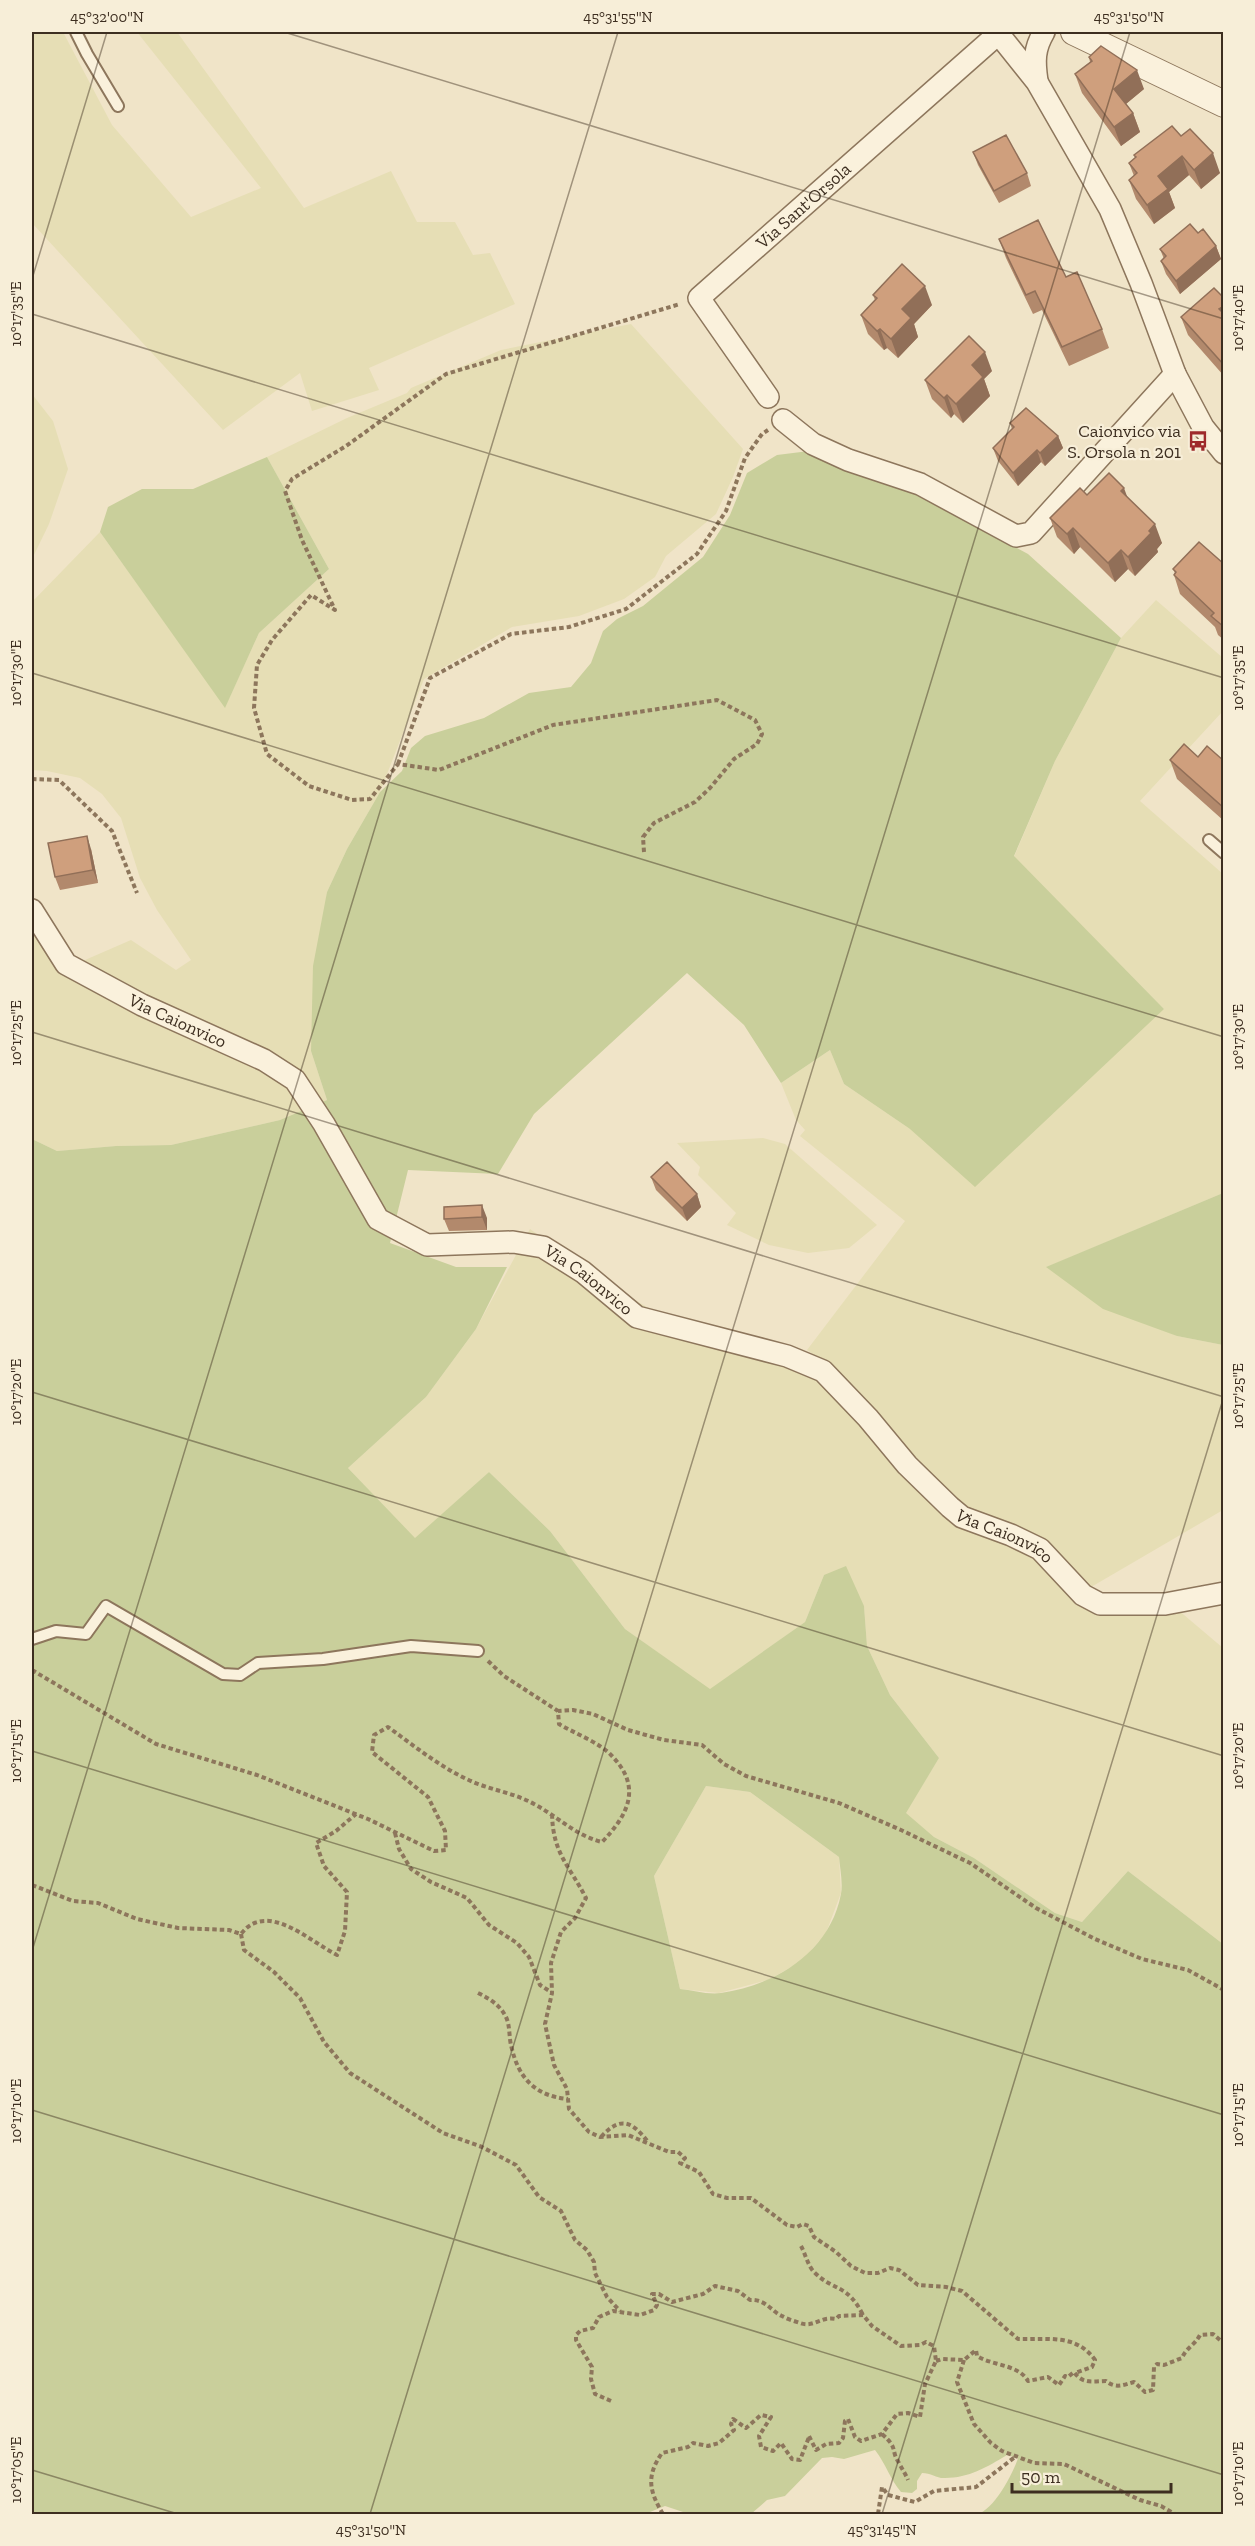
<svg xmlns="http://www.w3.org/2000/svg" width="1255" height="2546" viewBox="0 0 1255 2546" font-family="'Zilla Slab',serif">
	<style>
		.farmland { fill: #e6deb5 }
		.green { fill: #c9cf9b; fill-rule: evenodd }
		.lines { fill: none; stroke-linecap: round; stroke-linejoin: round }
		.service-casing { stroke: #8d765c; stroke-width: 14 }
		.minor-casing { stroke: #8d765c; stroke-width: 24 }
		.tertiary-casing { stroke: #8d765c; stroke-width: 28 }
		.path { stroke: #8d765c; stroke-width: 4; stroke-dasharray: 4.5 3; stroke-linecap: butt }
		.service { stroke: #faf1dc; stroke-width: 10 }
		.minor { stroke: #faf1dc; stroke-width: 21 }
		.tertiary { stroke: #faf1dc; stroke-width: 26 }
		.wall { fill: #b2896c }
		.shaded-wall { fill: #916f58 }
		.building { fill: #cf9f7d; stroke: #916f58; stroke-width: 1.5 }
		.ticks { fill: none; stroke: #3d2e20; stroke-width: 1.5; stroke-opacity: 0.45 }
		.labels { text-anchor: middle; stroke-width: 4.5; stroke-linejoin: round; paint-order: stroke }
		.street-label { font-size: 18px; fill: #3d2e20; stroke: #f7eed8 }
		.poi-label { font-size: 18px; fill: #3d2e20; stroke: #f7eed8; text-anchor: end }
		.neatline { fill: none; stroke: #3d2e20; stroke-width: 2 }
		.ticks-label { font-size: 15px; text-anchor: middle; fill: #3d2e20 }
	</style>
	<rect width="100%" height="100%" fill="#f0e4c8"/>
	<!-- farmland -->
	<path class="farmland" d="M 32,32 L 63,32 L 112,125 L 191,217 L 261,188 L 137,32 L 177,32 L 304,208 L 391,171 L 417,222 L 455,222 L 473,255 L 490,253 L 515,304 L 369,368 L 379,390 L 312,411 L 300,373 L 223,430 L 32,223 Z
		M 631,324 L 743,449 L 733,477 L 716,514 L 666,556 L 655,577 L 624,599 L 579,616 L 512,627 L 424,679 L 380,792 L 347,849 L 327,892 L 311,1051 L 327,1100 L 280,1120 L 171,1145 L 116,1146 L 57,1151 L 32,1139 L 32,923 L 62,970 L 131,940 L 176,970 L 191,960 L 157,910 L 140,878 L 121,818 L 102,794 L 80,778 L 47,771 L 32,770 L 32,602 L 100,532 L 225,707 L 259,633 L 329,569 L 267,457 L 347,418 L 407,393 L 411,388 L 501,350 Z
		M 32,394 L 53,421 L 68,469 L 49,524 L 32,559 Z
		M 1156,600 L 1223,658 L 1223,711 L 1140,801 L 1223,874 L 1223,1193 L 1047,1267 L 1177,1336 L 1223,1345 L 1223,1510 L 1086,1590 L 1053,1550 L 1031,1532 L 986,1519 L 956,1503 L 827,1364 L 807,1350 L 905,1221 L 800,1136 L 805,1130 L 796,1120 L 781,1083 L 830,1050 L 844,1084 L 910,1129 L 1164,1009 L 1014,857 L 1055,761 L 1121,638 Z
		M 763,1138 L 785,1144 L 877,1225 L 849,1248 L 808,1253 L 769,1245 L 727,1225 L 736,1213 L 698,1175 L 700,1167 L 677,1143 Z
		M 530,1229 L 600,1279 L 665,1318 L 817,1375 L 945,1516 L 1020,1543 L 1072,1595 L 1177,1609 L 1223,1648 L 1223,1944 L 1128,1871 L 1082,1922 L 1055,1913 L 974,1858 L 934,1837 L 905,1813 L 939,1758 L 890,1695 L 867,1646 L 864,1606 L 824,1575 L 805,1622 L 710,1690 L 625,1629 L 550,1531 L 489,1472 L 415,1539 L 348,1468 L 426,1397 L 476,1329 Z
		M 706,1786 L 750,1792 L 839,1857 L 841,1893 L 826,1933 L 802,1961 L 768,1980 L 719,1993 L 680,1989 L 654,1876 Z"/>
	<!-- green -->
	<path class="green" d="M 809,451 L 918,494 L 1028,554 L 1121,638 L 1055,761 L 1014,856 L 1164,1009 L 975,1187 L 910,1129 L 844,1084 L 830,1050 L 781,1083 L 744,1025 L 687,973 L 534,1114 L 498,1174 L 408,1170 L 390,1243 L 456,1267 L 507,1267 L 476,1329 L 426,1397 L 348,1468 L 415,1538 L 489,1472 L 550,1531 L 625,1629 L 710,1689 L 805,1622 L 824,1575 L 846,1566 L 864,1606 L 867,1646 L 890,1695 L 939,1758 L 906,1813 L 934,1837 L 974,1858 L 1055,1913 L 1082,1922 L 1128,1871 L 1223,1944 L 1223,2514 L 977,2514 C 993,2511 1013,2474 1018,2458 L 1007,2455 C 987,2467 969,2478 945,2478 C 938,2479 931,2473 922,2473 L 917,2481 L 917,2489 L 912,2493 L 901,2492 C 890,2479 886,2464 875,2450 L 844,2459 L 832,2457 L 822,2458 L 785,2496 L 767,2500 L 751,2514 L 689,2514 L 665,2506 L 645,2514 L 32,2514 L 32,1139 L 57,1151 L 116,1146 L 171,1145 L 280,1120 L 327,1100 L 311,1051 L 313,966 L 327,892 L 347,849 L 380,792 L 402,771 L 411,748 L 425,736 L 484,718 L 529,693 L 571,687 L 591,663 L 603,631 L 617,619 L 643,606 L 703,557 L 730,515 L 747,473 L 777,455 ZM 706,1786 L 750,1792 L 839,1857 C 840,1868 843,1883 841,1894 C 830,1952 776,1985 721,1993 C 708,1995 692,1990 680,1989 L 654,1876 Z
		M 267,457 L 329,569 L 259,633 L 225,708 L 100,532 L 108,507 L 142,489 L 193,489 Z
		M 1223,1193 L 1223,1345 L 1177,1336 L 1103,1309 L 1046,1267 Z"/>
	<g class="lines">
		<!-- service casing -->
		<g class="service-casing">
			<path id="service" d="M 76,32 L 87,54 L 118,106
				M 1209,840 L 1224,853
				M 32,1639 L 56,1631 L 86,1634 L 106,1606 L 223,1674 L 240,1675 L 258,1663 L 323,1659 L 411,1646 L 478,1651"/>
		</g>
		<!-- minor casing -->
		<g class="minor-casing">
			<g id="minor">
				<path d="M 997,32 L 1037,82 L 1110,209 L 1141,283 L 1175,374 L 1203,427 L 1224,453"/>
				<path d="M 1037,81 C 1034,61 1034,49 1044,32"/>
				<path id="s1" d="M 768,397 L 699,298 L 998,34"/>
				<path d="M 783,420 L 813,444 L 848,460 L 920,484 L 1016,536 L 1031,533 L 1175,374"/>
				<path id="s2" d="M 32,910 L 66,964 L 142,1005 L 264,1060 L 295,1080 L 324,1124 L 378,1219 L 427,1245 L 513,1242 L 543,1247 L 583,1272 L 637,1317 L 787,1356 L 823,1371 L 868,1418 L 907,1465 L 950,1507 L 962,1517 L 1011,1535 L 1040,1549 L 1083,1595 L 1100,1604 L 1165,1604 L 1224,1593"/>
			</g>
		</g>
		<!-- tertiary casing -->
		<g class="tertiary-casing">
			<path id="tertiary" d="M 1074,32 L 1224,104"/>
		</g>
		<!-- path -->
		<path class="path" d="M 398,764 L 430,678 L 511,634 L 569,627 L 626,609 L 697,554 L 726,511 L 745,458 L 762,434 L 768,430
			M 32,779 L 59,780 L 112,831 L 137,893
			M 644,852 L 643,837 L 654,823 L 695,802 L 710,788 L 734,759 L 757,744 L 762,734 L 755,720 L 717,700 L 553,725 L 439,770 L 398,764 L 370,799 L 352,800 L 309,786 L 267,754 L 254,708 L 257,665 L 272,640 L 311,595 L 335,610 L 302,540 L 285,491 L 292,479 L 346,446 L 446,374 L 680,304
			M 488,1661 L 504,1676 L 558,1711
			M 32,1670 L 156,1744 L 257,1775 L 368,1819 L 434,1851 L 446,1850 L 445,1831 L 428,1797 L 372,1752 L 374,1735 L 388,1727 C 417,1748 445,1771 478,1784 C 497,1791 516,1794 534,1804 C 557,1816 576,1836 602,1842 C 628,1815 643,1787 611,1755 C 600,1743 574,1733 559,1724 L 558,1711 L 573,1710 L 593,1714 L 628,1730 L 664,1740 L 702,1745 L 724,1764 L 746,1776 L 839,1803 L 901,1830 L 970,1863 L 1036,1908 L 1095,1939 L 1142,1959 L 1188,1970 L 1224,1990
			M 552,1814 C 553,1854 569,1865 586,1898 L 575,1918 L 561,1932 L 551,1963 L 552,1993 L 545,2024 L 554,2065 L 567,2089 L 569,2109 L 589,2132 L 600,2137 L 628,2135 L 669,2152 L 678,2152 L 685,2158 L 680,2163 L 699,2172 L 713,2194 L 727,2198 L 751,2198 L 787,2225 L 797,2227 L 803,2224 L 809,2226 L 814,2237 L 836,2252 L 851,2266 L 865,2273 L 878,2273 L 890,2268 L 899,2270 L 918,2285 L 946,2287 L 962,2291 L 1018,2339 C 1046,2340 1076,2333 1095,2360 L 1092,2367 L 1075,2373
			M 395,1833 L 399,1849 L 411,1869 L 431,1882 L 467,1898 L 489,1925 L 517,1943 L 529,1957 L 540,1985 L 551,1992
			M 32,1885 L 73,1901 L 98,1903 L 137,1919 L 178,1928 L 229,1930 L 241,1934 C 267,1900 309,1941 337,1955 L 345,1931 L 347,1892 L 324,1866 L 316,1843 L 336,1831 L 356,1814
			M 241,1934 L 244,1950 L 274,1972 L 300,1998 L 324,2042 L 350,2073 L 443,2133 L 482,2147 L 516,2165 L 539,2197 L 561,2211 L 575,2240 L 587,2250 L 594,2262 L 595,2273 L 607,2297 L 620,2311
			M 478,1993 C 490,1999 500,2005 506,2017 C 510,2025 509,2037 511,2045 C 518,2078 535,2096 568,2099
			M 601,2137 C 622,2114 633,2123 649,2143
			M 801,2246 C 805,2253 808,2266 814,2272 C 834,2292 847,2283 863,2315
			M 964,2360 L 957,2382 L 974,2424 L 991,2443 L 1002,2451 L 1034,2463 L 1064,2464 L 1140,2500 L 1161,2506 L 1175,2514
			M 936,2361 L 942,2359 L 964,2360 L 976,2350 L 977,2356 C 993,2366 1018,2364 1028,2381 L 1048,2377 L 1059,2385 L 1065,2376 L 1068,2377 L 1074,2372 C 1083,2385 1094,2381 1106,2381 C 1116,2389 1123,2385 1134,2382 L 1145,2392 L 1153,2390 L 1154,2367 L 1157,2364 L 1164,2365 L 1182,2358 C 1186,2348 1195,2345 1200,2335 L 1213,2334 L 1221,2341 L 1224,2339
			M 611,2401 L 595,2394 L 591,2379 L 592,2367 L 576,2340 L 576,2335 L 580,2331 L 593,2328 L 599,2317 L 613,2311 L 640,2315 L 654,2310 L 657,2305 L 652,2294 L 659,2294 L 672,2302 L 703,2294 L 715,2286 L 738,2291 L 750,2300 C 766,2299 772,2312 782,2316 C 787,2319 794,2321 800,2323 C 814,2328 820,2316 836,2319 L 839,2316 L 863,2315 L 872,2326 L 901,2346 L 920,2345 L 926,2342 L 934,2346 L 936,2361 L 925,2384 L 920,2417 L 908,2413 L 897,2414 L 882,2434 L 861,2441 L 855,2437 L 848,2419 L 845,2421 L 843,2438 L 839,2443 L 826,2444 L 816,2450 L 809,2436
			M 882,2434 C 899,2449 890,2449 899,2463 C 902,2469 905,2473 908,2480
			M 663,2514 C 649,2491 646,2476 662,2453 L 688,2447 L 693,2443 L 708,2446 L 719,2443 L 734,2430 L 731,2424 L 733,2419 L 746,2428 L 761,2415 L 771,2417 L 759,2436 L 761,2447 L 773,2451 L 781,2443 L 792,2459 L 800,2460 L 809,2437
			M 878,2514 L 882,2487 L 888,2495 L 915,2502 L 934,2491 L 976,2487 L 1015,2457"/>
		<!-- service -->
		<use href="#service" class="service"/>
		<!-- minor -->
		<use href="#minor" class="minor"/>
		<!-- tertiary -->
		<use href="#tertiary" class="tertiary"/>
	</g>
	<!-- wall -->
	<path class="wall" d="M 1089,57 L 1144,89 L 1126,104 L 1133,113 L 1140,132 L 1121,146 L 1082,93 L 1075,74 L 1090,62 Z
		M 1181,136 L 1220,173 L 1201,189 L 1189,175 L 1169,192 L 1175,208 L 1154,224 L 1136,199 L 1129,180 L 1134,176 L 1129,163 L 1135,158 L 1134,155 Z
		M 973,152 L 1027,173 L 1031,186 L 999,203 L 978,165 Z
		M 1198,233 L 1216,246 L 1221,259 L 1180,294 L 1166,274 L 1161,261 L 1164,259 L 1160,249 Z
		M 999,239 L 1066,277 L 1102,329 L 1109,348 L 1069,366 L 1042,310 L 1033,314 L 1006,258 Z
		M 873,295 L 932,305 L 914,324 L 918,337 L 898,358 L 887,348 L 884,350 L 868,334 L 861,315 L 875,300 Z
		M 1224,298 L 1224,376 L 1188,335 L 1181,317 Z
		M 992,371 L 984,379 L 990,396 L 963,423 L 954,414 L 951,418 L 932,399 L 925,380 Z
		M 1010,423 L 1058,436 L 1063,448 L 1045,466 L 1041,462 L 1018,486 L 998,461 L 993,448 L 1012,429 Z
		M 1087,495 L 1127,497 L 1162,543 L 1157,549 L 1158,552 L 1135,576 L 1128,569 L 1115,582 L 1080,547 L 1074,554 L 1057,537 L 1050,518 Z
		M 1224,564 L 1224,640 L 1218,635 L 1215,627 L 1180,594 L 1174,575 L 1175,573 L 1173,569 Z
		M 1198,757 L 1224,761 L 1224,821 L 1177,779 L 1170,760 Z
		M 91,849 L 98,883 L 60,890 L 55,877 Z
		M 651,1177 L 697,1194 L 701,1207 L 687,1221 L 656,1190 Z
		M 444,1207 L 487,1218 L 487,1230 L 449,1231 L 444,1219 Z"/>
	<!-- shaded-wall -->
	<path class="shaded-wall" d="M 1137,70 L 1144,89 L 1121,108 L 1114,89 Z
		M 1133,113 L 1140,132 L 1121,146 L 1114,127 Z
		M 1213,153 L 1220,173 L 1201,189 L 1194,170 Z
		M 1182,156 L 1189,175 L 1169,192 L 1175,208 L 1154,224 L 1147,205 L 1158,176 Z
		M 1216,246 L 1221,259 L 1180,294 L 1176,281 Z
		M 925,286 L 932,305 L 914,324 L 918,337 L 898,358 L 891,339 L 902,309 Z
		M 1224,306 L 1224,320 L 1219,309 Z
		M 880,329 L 887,348 L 884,350 L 877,331 Z
		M 985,352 L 992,371 L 984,379 L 990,396 L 963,423 L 956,404 L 972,365 Z
		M 947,395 L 954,414 L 951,418 L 944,398 Z
		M 1058,436 L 1063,448 L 1045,466 L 1040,453 Z
		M 1037,450 L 1041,462 L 1018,486 L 1013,473 Z
		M 1124,488 L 1131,507 L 1121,491 Z
		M 1155,524 L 1162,543 L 1157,549 L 1158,552 L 1135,576 L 1128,557 L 1149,531 Z
		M 1073,528 L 1080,547 L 1074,554 L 1067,534 Z
		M 1121,550 L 1128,569 L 1115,582 L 1108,563 Z
		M 87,836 L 91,849 L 98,883 L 93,870 Z
		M 697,1194 L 701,1207 L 687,1221 L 682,1208 Z
		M 482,1205 L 487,1218 L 487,1230 L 482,1217 Z"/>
	<!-- building -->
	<path class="building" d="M 1101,46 L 1137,70 L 1114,89 L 1133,113 L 1114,127 L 1075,74 L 1092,61 L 1089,57 Z
		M 1172,126 L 1181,136 L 1190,129 L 1213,153 L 1194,170 L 1182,156 L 1158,176 L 1168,189 L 1147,205 L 1129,180 L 1137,173 L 1129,163 L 1136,157 L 1134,155 Z
		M 1006,135 L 1027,173 L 994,191 L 973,152 Z
		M 1038,220 L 1066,277 L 1077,272 L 1102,329 L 1062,347 L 1035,291 L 1026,295 L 999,239 Z
		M 1190,224 L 1198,233 L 1203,229 L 1216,246 L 1176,281 L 1161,261 L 1166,256 L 1160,249 Z
		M 902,264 L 925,286 L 902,309 L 911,318 L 891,339 L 880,329 L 877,331 L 861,315 L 877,298 L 873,295 Z
		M 1214,288 L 1224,298 L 1224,306 L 1219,309 L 1224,314 L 1224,365 L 1181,317 Z
		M 969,336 L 985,352 L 972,365 L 983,377 L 956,404 L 947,395 L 944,398 L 925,380 Z
		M 1026,408 L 1058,436 L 1040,453 L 1037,450 L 1013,473 L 993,448 L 1014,427 L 1010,423 Z
		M 1109,473 L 1124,488 L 1121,491 L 1155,524 L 1149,531 L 1151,533 L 1128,557 L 1121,550 L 1108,563 L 1073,528 L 1067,534 L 1050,518 L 1080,488 L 1087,495 Z
		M 1199,542 L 1224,564 L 1224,627 L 1211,616 L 1214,613 L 1174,575 L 1176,572 L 1173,569 Z
		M 1184,744 L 1198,757 L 1207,746 L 1224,761 L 1224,808 L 1170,760 Z
		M 87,836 L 93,870 L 55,877 L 48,843 Z
		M 667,1162 L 697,1194 L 682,1208 L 651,1177 Z
		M 482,1205 L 482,1217 L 444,1219 L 444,1207 Z"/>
	<!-- ticks -->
	<path class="ticks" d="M 284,32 L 1224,319M 32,279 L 107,32M 32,314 L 1224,678M 32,673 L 1224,1037M 32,1032 L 1224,1397M 32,1392 L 1224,1756M 32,1751 L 1224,2115M 32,1951 L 618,32M 32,2110 L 1224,2475M 32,2470 L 178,2514M 370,2514 L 1130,32M 882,2514 L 1224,1396"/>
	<!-- icons -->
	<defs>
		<g id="bus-bare" transform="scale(1.62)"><path d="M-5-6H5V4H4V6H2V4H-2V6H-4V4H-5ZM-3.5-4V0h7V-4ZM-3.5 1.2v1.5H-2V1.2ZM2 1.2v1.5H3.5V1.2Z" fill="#9e2a2b" stroke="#f7eed8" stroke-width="2.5" paint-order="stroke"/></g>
	</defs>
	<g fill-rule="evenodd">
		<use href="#bus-bare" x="1198" y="441"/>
	</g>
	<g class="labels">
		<!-- street labels -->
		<g class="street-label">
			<text dy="6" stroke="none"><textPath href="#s1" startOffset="260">Via Sant'Orsola</textPath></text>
			<text dy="6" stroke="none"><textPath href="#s2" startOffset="189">Via Caionvico</textPath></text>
			<text dy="6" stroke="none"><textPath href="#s2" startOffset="711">Via Caionvico</textPath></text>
			<text dy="6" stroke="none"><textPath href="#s2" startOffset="1215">Via Caionvico</textPath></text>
		</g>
		<!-- poi labels -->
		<g class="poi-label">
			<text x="1181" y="437">Caionvico via<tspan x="1181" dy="21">S. Orsola n 201</tspan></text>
		</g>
	</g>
	<!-- border -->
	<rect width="1255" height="2546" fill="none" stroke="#f7eed8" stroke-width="66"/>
	<!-- scale -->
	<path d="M1012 2483v9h159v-9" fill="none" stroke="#3d2e20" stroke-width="3"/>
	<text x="1021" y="2483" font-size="18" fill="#3d2e20" stroke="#f7eed8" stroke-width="4.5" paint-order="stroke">50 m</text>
	<rect x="33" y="33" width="1189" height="2480" class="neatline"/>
	<g class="ticks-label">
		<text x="107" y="22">45°32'00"N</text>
		<text x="618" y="22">45°31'55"N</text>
		<text x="1129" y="22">45°31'50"N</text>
		<text transform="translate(16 314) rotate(-90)" y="5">10°17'35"E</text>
		<text transform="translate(1238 318) rotate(-90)" y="5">10°17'40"E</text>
		<text transform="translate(16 673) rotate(-90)" y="5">10°17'30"E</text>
		<text transform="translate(1238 678) rotate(-90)" y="5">10°17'35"E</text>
		<text transform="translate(16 1033) rotate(-90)" y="5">10°17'25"E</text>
		<text transform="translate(1238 1037) rotate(-90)" y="5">10°17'30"E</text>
		<text transform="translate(16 1392) rotate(-90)" y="5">10°17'20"E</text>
		<text transform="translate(1238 1396) rotate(-90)" y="5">10°17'25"E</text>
		<text transform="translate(16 1751) rotate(-90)" y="5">10°17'15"E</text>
		<text transform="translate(1238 1756) rotate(-90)" y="5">10°17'20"E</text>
		<text transform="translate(16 2111) rotate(-90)" y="5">10°17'10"E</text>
		<text transform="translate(1238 2115) rotate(-90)" y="5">10°17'15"E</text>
		<text transform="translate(16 2470) rotate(-90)" y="5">10°17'05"E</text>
		<text transform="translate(1238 2474) rotate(-90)" y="5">10°17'10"E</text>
		<text x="371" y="2535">45°31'50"N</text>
		<text x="882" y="2535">45°31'45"N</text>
	</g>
</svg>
